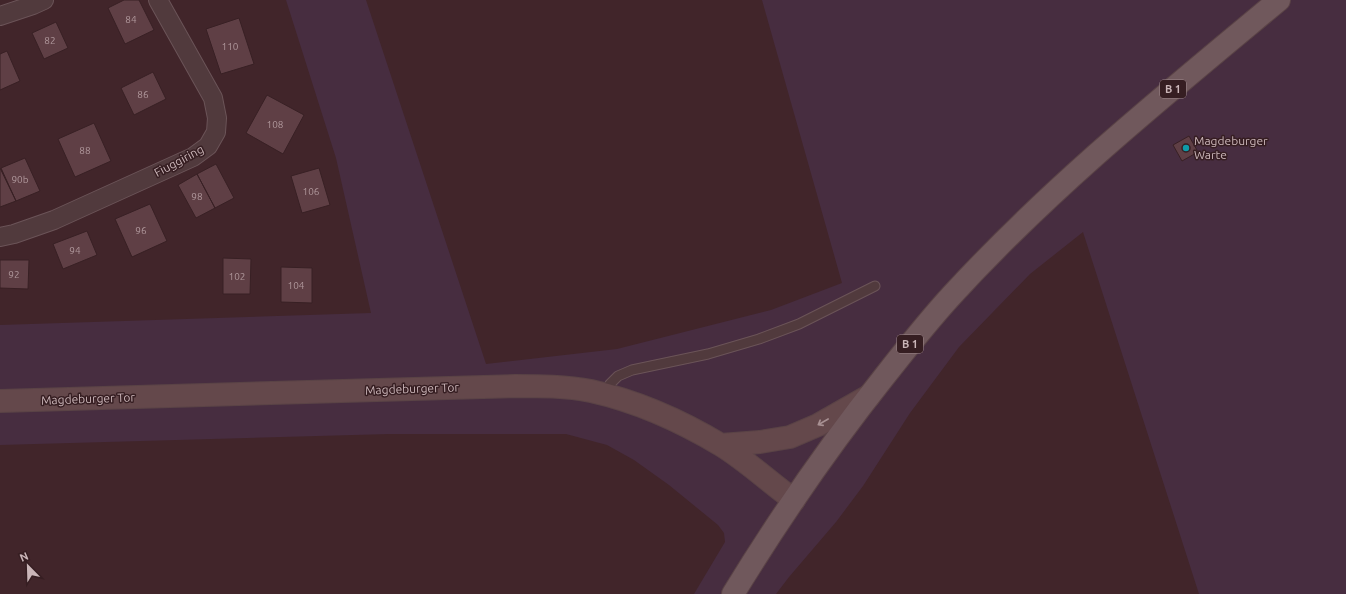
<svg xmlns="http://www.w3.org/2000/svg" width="1346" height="594" viewBox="0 0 1346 594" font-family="Ubuntu,sans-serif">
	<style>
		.green { fill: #472d40 }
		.building { fill: #5f3f45; stroke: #382024 }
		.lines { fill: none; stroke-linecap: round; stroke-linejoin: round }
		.lane-casing { stroke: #6b5458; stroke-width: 11 }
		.street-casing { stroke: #6b5458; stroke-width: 20 }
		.secondary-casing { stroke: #5a4346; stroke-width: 24 }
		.primary-casing { stroke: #5a4346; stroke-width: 24 }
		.lane { stroke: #513a3d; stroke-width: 9 }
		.street { stroke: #513a3d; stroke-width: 18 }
		.secondary { stroke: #64484b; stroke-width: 22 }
		.primary { stroke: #70585c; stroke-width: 22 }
		.oneway { stroke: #a79092 }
		.culture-dot { fill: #0f9aa8; stroke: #361e22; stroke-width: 1.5 }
		.labels { text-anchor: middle; stroke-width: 3; stroke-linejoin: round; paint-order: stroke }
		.number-label { font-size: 10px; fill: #b0989c }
		.shield { fill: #361e22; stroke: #9e888c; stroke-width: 1 }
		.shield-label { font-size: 11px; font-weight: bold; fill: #cbb6b9 }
		.poi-label { font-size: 12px; fill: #cbb6b9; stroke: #361e22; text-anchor: start }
		.street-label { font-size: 12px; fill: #cbb6b9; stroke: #361e22 }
	</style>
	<rect width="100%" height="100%" fill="#41252a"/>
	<!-- green -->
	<path class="green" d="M 286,0 L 366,0 L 486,364 L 617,349 L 771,310 L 842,283 L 762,0 L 1346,0 L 1346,594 L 1199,594 L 1083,232 L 1030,274 L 959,347 L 910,413 L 863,486 L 836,522 L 789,577 L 776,594 L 694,594 L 725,542 L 724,533 L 718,525 L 669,485 L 634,460 L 607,445 L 566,434 L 389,434 L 0,445 L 0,325 L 371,313 L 336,158 Z"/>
	<!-- building -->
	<path class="building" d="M 124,0 L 139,0 L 154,30 L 125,44 L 108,8 Z
		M 239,18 L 254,64 L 221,74 L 206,29 Z
		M 56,22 L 68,48 L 44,59 L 32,33 Z
		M 7,51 L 20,81 L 0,90 L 0,54 Z
		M 153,72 L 166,99 L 134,115 L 121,88 Z
		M 267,95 L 304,115 L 283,154 L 246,133 Z
		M 94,123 L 111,161 L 75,177 L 58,139 Z
		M 1189,136 L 1198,152 L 1182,161 L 1173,145 Z
		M 25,158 L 40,191 L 16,201 L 1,168 Z
		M 216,164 L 234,198 L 215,208 L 197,174 Z
		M 0,168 L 16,201 L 0,207 Z
		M 319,168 L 330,205 L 302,213 L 291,176 Z
		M 197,174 L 215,208 L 196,218 L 178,185 Z
		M 150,204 L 167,241 L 132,257 L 115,219 Z
		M 87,231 L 97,255 L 63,269 L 53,244 Z
		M 223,258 L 251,259 L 250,294 L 223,294 Z
		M 0,260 L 29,260 L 28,289 L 0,288 Z
		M 281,267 L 312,268 L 312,303 L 281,302 Z"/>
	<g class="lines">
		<!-- lane casing -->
		<g class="lane-casing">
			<path id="lane" d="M 603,394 L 610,384 L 618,376 L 632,370 L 708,354 L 759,339 L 799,324 L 875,286"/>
		</g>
		<!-- street casing -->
		<g class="street-casing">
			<path id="street" d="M 0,16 L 33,5 L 44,0
				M 0,237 L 14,234 L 54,220 L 193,157 L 208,146 L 216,132 L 217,118 L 213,98 L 158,0"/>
		</g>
		<!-- secondary casing -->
		<g class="secondary-casing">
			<path id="secondary" d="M 0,401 L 515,386 C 540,386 566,386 591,391 C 636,401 681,421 721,445 C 747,461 769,482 794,500
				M 721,445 L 760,442 L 790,437 L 818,425 L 869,396"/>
		</g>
		<!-- primary casing -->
		<g class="primary-casing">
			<path id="primary" d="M 733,594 C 779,519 829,446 884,377 C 906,349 928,321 952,295 C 1051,187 1166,94 1279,0"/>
		</g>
		<!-- lane -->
		<use href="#lane" class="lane"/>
		<!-- street -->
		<use href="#street" class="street"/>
		<!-- secondary -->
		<use href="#secondary" class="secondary"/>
		<!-- primary -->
		<use href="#primary" class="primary"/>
	</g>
	<!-- one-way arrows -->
	<defs><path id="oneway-shaft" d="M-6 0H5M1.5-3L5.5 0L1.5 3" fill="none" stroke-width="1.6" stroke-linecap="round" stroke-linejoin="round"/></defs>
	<use class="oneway" href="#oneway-shaft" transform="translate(823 422) rotate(150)"/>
	<!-- markers -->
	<circle class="culture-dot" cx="1186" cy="148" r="4"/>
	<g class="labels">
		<!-- number labels -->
		<g class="number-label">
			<text x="131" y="23">84</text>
			<text x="50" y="44">82</text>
			<text x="230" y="50">110</text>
			<text x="143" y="98">86</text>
			<text x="275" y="128">108</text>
			<text x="85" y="154">88</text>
			<text x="20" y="183">90b</text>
			<text x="311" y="195">106</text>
			<text x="197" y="200">98</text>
			<text x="141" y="234">96</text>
			<text x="75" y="254">94</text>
			<text x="14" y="278">92</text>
			<text x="237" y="280">102</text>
			<text x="296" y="289">104</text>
		</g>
		<!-- shield labels -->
		<g class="shield">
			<rect x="1160" y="80" width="26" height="18" rx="3"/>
			<rect x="897" y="335" width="26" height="18" rx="3"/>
		</g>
		<g class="shield-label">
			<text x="1173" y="93">B 1</text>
			<text x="910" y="348">B 1</text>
		</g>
		<!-- poi labels -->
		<g class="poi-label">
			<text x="1194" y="145">Magdeburger<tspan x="1194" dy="14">Warte</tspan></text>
		</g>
		<!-- street labels -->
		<g class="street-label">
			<text transform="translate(179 161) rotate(-28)" y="4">Fiuggiring</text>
			<text transform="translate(412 389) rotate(-2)" y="4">Magdeburger Tor</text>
			<text transform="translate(88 399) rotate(-2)" y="4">Magdeburger Tor</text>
		</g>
	</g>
	<!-- north arrow -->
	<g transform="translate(28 566) rotate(337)" stroke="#361e22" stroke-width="3" paint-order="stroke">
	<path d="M0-3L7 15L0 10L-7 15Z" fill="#cbb6b9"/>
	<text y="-6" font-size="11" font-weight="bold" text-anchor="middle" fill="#cbb6b9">N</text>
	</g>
</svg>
